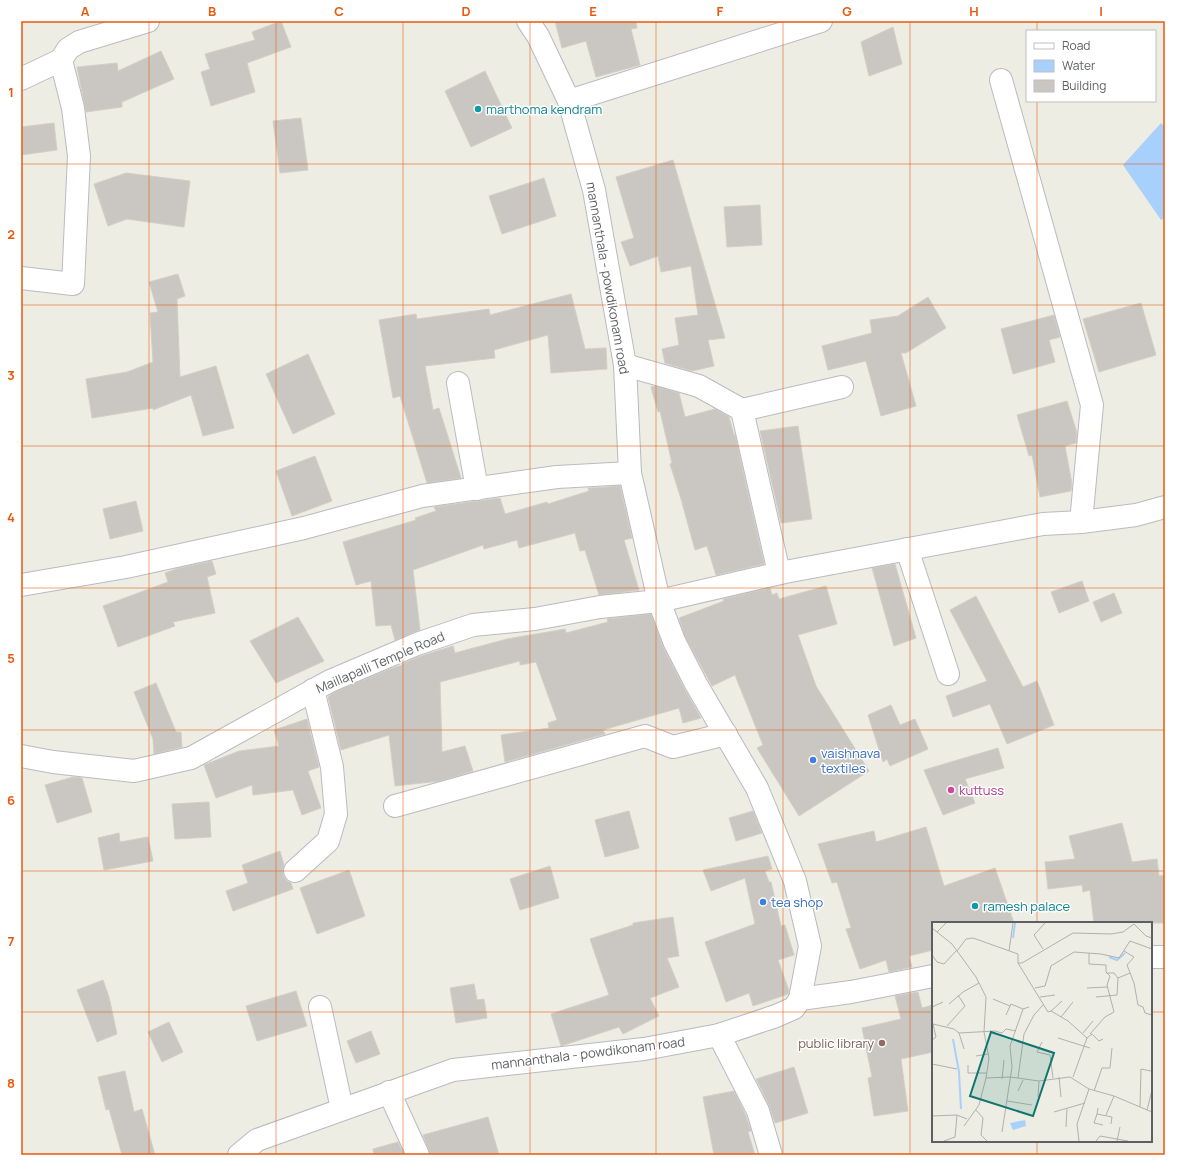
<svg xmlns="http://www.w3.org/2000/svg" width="1186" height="1176" viewBox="0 0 1186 1176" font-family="Manrope,sans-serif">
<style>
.water{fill:#a7d0fc}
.building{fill:#cac7c2;stroke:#d3cfc3}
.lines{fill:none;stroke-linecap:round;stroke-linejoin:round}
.street-casing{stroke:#b9bbc0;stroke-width:24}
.secondary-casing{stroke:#b8bac0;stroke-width:24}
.street{stroke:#fff;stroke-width:22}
.secondary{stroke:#fff;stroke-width:22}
.grid{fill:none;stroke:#e8590c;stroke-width:1;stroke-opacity:0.55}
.culture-dot{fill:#0f9aa8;stroke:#fff;stroke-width:1.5}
.shop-dot{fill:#3f7fe0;stroke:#fff;stroke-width:1.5}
.hotel-dot{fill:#d1479c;stroke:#fff;stroke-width:1.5}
.education-dot{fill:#8d6e63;stroke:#fff;stroke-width:1.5}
.labels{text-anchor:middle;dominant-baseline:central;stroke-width:3;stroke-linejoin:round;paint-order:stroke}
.culture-label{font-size:13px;fill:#0d838f;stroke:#fff;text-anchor:start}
.street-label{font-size:13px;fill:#5c5f64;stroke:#fff}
.shop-label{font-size:13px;fill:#366cbe;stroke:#fff;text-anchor:start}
.hotel-label{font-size:13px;fill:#b23c85;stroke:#fff;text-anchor:start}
.education-label{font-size:13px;fill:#785e54;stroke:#fff;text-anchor:end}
.inset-river{fill:none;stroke:#a7d0fc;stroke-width:2}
.inset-road{fill:none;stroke:#b0b0ad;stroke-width:1}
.view{fill:#0f766e;fill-opacity:0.15;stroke:#0f766e;stroke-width:2}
.inset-edge{fill:none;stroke:#5c5f64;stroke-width:2}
.neatline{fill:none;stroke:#e8590c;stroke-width:1.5}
.grid-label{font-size:13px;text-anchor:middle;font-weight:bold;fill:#e8590c}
</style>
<rect width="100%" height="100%" fill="#eeede4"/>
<path class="water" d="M1161,123L1165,127V218L1161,220L1123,165Z"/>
<g class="building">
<path d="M281,21L291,47L247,63L255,92L211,106L201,72L210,69L205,54L255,40L252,32Z"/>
<path d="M555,21H636L637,28L631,29L640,65L596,77L586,41L562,48Z"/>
<path d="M893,27L902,64L869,76L861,42Z"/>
<path d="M161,51L174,79L122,102V107L86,112L77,67L117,63L118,71Z"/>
<path d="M485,71L512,128L471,147L445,91Z"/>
<path d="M301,118L308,170L280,173L273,121Z"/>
<path d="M54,123L57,150L21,155V127Z"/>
<path d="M673,160L725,338L708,340L714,366L692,371L665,363L662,349L679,345L675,318L698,315L691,266L661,272L658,256L630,266L621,242L634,238L616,177Z"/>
<path d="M126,173L190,181L184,227L127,219L108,226L94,184Z"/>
<path d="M544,178L556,216L502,234L489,196Z"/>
<path d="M760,205L762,245L727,247L724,207Z"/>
<path d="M178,274L185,296L177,299L180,377L216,366L234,428L203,436L191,395L153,410V408L92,418L86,379L127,372L153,362L150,313L158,312L149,282Z"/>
<path d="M571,294L585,349L606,348L607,369L551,373L548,335L494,350L495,358L425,366L433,410L439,408L461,478L427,483L400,396L393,398L379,320L416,314L417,319L489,309L490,315Z"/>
<path d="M928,297L946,328L906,353H901L916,406L881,416L866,361L828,370L822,346L872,333L870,320L898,316Z"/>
<path d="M1141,303L1156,355L1099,372L1083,319Z"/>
<path d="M1054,315L1060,337L1049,340L1055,362L1013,374L1001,329Z"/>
<path d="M308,354L335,414L293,434L266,374Z"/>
<path d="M655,386L679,393L685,417L715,409L729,417L734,435H735L764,564L716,575L707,546L695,550L681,499L670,464L672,463L660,411L658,412L651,387Z"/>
<path d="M1067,401L1077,433L1076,443L1065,446L1072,484L1071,491L1040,497L1032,455L1029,456L1017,415Z"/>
<path d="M798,426L812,519L781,523L760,431Z"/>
<path d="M315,456L332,501L292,516L276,471Z"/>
<path d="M620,486L632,538L624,540L639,590L599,595L585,550L580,551L575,533L519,548L517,540L484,549L483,545L413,570L420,630L395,640L391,625L376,626L371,581L356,585L343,542L416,520L415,518L436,511L434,507L500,498L505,514L547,502L548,504L589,491L588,488H591Z"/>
<path d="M136,501L143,531L110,539L103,509Z"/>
<path d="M212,561L216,574L207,577L215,613L173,622L175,626L118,647L103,606L168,582L165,573L179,568Z"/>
<path d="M895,564L916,638L894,646L872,568Z"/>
<path d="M1082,581L1089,601L1059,613L1051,592Z"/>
<path d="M826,586L837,624L798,635L816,686L869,771L799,816L757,748L763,745L735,675L712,686L685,636L679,618L724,601L723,599L770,588L772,595L777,593L779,599Z"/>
<path d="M1114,593L1122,613L1101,622L1093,602Z"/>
<path d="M976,596L1023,687L1037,681L1054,725L1007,744L990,704L953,717L946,696L987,681L950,610Z"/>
<path d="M651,614L663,647L685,690L701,718L683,723L679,708L603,730L605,734L505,762L501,735L549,728L548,723L557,720L536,662L520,665V661L440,682L442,752L465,746L473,771L440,781L395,786L389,735L341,750L328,697L335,692L390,669L402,665V664L421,656L453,646L455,653L507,639L565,629L566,633L608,622L607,619Z"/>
<path d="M298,617L324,661L276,683L250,641Z"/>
<path d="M156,683L176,732H181L182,747L154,754L153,739L134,692Z"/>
<path d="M891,705L900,725L915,719L928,749L890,766L887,759L883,762L868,715Z"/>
<path d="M307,719L319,767L308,771L321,808L302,815L293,790L253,795L252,785L216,798L204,765L239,751L279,746L274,730Z"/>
<path d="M998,748L1004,768L965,779L975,803L943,815L924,770Z"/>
<path d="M73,777L82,778L92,812L57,823L45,785Z"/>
<path d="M209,802L211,837L175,839L172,804Z"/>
<path d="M629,811L639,848L605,857L595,820Z"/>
<path d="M753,811L762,833L736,841L729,818Z"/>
<path d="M1122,823L1132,862L1157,859L1159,876L1165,875V923H1094L1090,890L1083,892L1082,885L1048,889L1045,862L1075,859L1069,836Z"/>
<path d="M926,827L944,886L995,868L1014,923H933V950L909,956L912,967L889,972L886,960L860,969L846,929L851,928L837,882L832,883L818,844L874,831L876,842Z"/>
<path d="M119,833L120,842L148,837L153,861L104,870L98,838Z"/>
<path d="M280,851L284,865L283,868V874L286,880L291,883L293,889L233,911L226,891L248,883L242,865Z"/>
<path d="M768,856L772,869L765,871L769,882H771L781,926L785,925L794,955L778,960L789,991L788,994L753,1006L749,993L726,1002L705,942L755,924L745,878L711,891L703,870Z"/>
<path d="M550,866L559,898L520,910L510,879Z"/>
<path d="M349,870L365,916L317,934L300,888Z"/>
<path d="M673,917L679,956L667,958L679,987L650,998L659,1016L623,1034L619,1027L561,1046L551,1014L609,995L590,939L633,925V923Z"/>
<path d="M103,980L109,997L117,1034L97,1042L77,990Z"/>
<path d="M474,984L477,1000L484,999L487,1018L456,1023L450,988Z"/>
<path d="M296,991L307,1026L257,1041L246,1006Z"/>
<path d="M918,992L922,1008L933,1005V1052L901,1059L908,1111L874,1116L868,1078L872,1077L862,1028L901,1019L895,996Z"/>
<path d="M169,1022L183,1052L162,1062L148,1032Z"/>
<path d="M371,1031L380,1054L356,1063L347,1041Z"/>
<path d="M794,1067L808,1113L775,1123L769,1105L756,1079Z"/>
<path d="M125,1071L134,1112L142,1109L155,1155H122L109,1109L106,1110L98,1077Z"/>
<path d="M734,1091L746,1116L751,1131L748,1132L755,1155H714L703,1097Z"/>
<path d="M488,1117L499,1155H430L429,1150L423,1135Z"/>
<path d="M398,1142L404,1155H374L373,1149Z"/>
</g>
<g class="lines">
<g class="street-casing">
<g id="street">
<path d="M21,79L61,60"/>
<path d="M1001,80L1092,405L1081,522"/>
<path d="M569,101L821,21"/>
<path d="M21,278L73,284L79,156L73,108L61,60L68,49L79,42L148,21"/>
<path d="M625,365L699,386L742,410L842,387"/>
<path d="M458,383L477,489"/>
<path d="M742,410L779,573"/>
<path d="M907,549L948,674"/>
<path d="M21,585L126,567L304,528L422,496L557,477L630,473"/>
<path d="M21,756L53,762L134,771L191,758L330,681L417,644L473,625L535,619L600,607L659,601L785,572L1043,524L1081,522L1136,515L1165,507"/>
<path d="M395,806L645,736L673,747L726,734"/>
<path d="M295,871L328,841L336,814L332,767L313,690"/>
<path d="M320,1007L342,1109"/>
<path d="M719,1035L758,1111L771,1155"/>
<path d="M389,1092L418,1155"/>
</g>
</g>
<g class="secondary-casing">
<g id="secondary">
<path d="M1151,957H1165"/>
<path d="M800,999L851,992L933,976"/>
<path d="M239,1155L257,1140L453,1070L644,1049L719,1035L776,1016L794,1008L800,999L810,946L795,881L757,788L696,684L674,641L659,601L630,473L625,365L594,190L569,101L538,36L528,21"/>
</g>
</g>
<use href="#street" class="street"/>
<use href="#secondary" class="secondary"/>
</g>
<path class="grid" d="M149,21V1155M276,21V1155M403,21V1155M530,21V1155M656,21V1155M783,21V1155M910,21V1155M1037,21V31M1037,101V923M21,164H1165M21,305H1165M21,446H1165M21,588H1165M21,730H1165M21,871H1165M21,1012H933M1151,1012H1165M1037,1141V1155"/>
<g class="culture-dot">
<circle cx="478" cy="109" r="4"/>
<circle cx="975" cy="906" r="4"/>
</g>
<g class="shop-dot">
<circle cx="813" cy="760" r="4"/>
<circle cx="763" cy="902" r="4"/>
</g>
<circle class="hotel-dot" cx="951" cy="790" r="4"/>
<circle class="education-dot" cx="882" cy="1043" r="4"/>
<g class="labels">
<g class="culture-label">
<text x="486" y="109">marthoma kendram</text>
<text x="983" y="906">ramesh palace</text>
</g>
<g class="street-label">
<text transform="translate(608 278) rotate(80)">mannanthala - powdikonam road</text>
<text transform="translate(380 662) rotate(-23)">Maillapalli Temple Road</text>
<text transform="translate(588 1053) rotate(-7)">mannanthala - powdikonam road</text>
</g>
<g class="shop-label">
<text x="821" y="753">vaishnava<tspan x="821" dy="15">textiles</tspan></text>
<text x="771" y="902">tea shop</text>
</g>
<g class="hotel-label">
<text x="959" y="790">kuttuss</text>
</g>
<g class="education-label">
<text x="874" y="1043">public library</text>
</g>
</g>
<g transform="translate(932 922)">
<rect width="220" height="220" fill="#eeede4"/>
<path d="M93,198L94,204L81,208L78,201Z" fill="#a7d0fc"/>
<path class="inset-river" d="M81,16L83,1M177,35L185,38L193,31M21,117L27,150L29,187"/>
<path class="inset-road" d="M0,6L20,22L44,55L54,75L52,110L57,136L54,156L78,155L107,159L138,155L157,167L182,174L220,190M5,10L14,1M111,27L102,13L113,1M25,29L34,17L41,16L86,32V41H90L141,11L179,12L191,10L202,2L214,14L220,16M77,29L81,1M192,29L202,35L195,43L202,61L206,83L211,85L213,91L220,93M157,31V42L174,43V50L178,54L175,63L182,90L173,95L158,112M0,33L5,40L12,42L24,29M86,41L116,90L119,89L136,99L155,116L141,155M186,56L198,51M103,66L113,64L119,44L142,30L169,32L187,36L198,19L220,27M155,66L175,65M108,75L123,73M164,75L185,73L186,56L182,51H174M61,77L78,84M17,82L31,70L47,61M0,85L11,80M119,89L130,79M74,93L79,82L91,87M129,95L141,80M1,102L22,107L27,111L63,109L70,111L74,107L84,109M15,104L33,84L26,73M27,111L32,127M151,111L161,99M126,116L158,126M155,116L160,112L167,119L171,117M0,118L4,115L1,102M110,120L105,130L118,133L121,156M44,134L56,132M0,142L25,147M36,143V151H54M127,155L129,175M86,156L92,112L102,93L111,83M70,157L72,138M86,169L91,158M162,169L170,146H178L180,126M106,175L107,159M75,179L100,183M208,185L209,147L219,149M166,186L165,192L180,195L179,202M44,188L51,196L49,213L55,219M215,188L220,168M122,190L153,181M165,192L162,201L171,203M174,193L182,174M0,194L25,193L35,197M32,204L47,183L54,156M134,205L135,187M70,210L80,145L78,124L91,87L97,85M12,219L23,215L25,193M147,219L145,202L157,167M164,219L168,214L196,219M185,219L188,205"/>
<path class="view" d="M59,110L122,131L101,194L38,174Z"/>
<rect width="220" height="220" class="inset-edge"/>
</g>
<rect width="1186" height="1176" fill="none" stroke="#ffffff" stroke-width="44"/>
<rect x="1026" y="30" width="130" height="72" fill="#ffffff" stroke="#bebfc1"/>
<rect x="1034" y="43" width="20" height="6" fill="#ffffff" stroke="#bebfc1"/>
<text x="1062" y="50" font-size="12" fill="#5c5f64">Road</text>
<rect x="1034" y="60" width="20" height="12" fill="#a7d0fc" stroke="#bebfc1"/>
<text x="1062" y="70" font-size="12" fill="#5c5f64">Water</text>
<rect x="1034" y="80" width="20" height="12" fill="#cac7c2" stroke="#bebfc1"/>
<text x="1062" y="90" font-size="12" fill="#5c5f64">Building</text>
<rect x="22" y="22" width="1142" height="1132" class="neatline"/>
<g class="grid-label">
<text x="85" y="16">A</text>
<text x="212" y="16">B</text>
<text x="339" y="16">C</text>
<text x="466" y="16">D</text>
<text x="593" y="16">E</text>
<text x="720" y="16">F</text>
<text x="847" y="16">G</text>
<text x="974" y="16">H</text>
<text x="1101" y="16">I</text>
<text x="11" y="97">1</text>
<text x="11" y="239">2</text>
<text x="11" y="380">3</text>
<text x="11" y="522">4</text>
<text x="11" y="663">5</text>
<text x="11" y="805">6</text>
<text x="11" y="946">7</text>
<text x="11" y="1088">8</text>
</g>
</svg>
